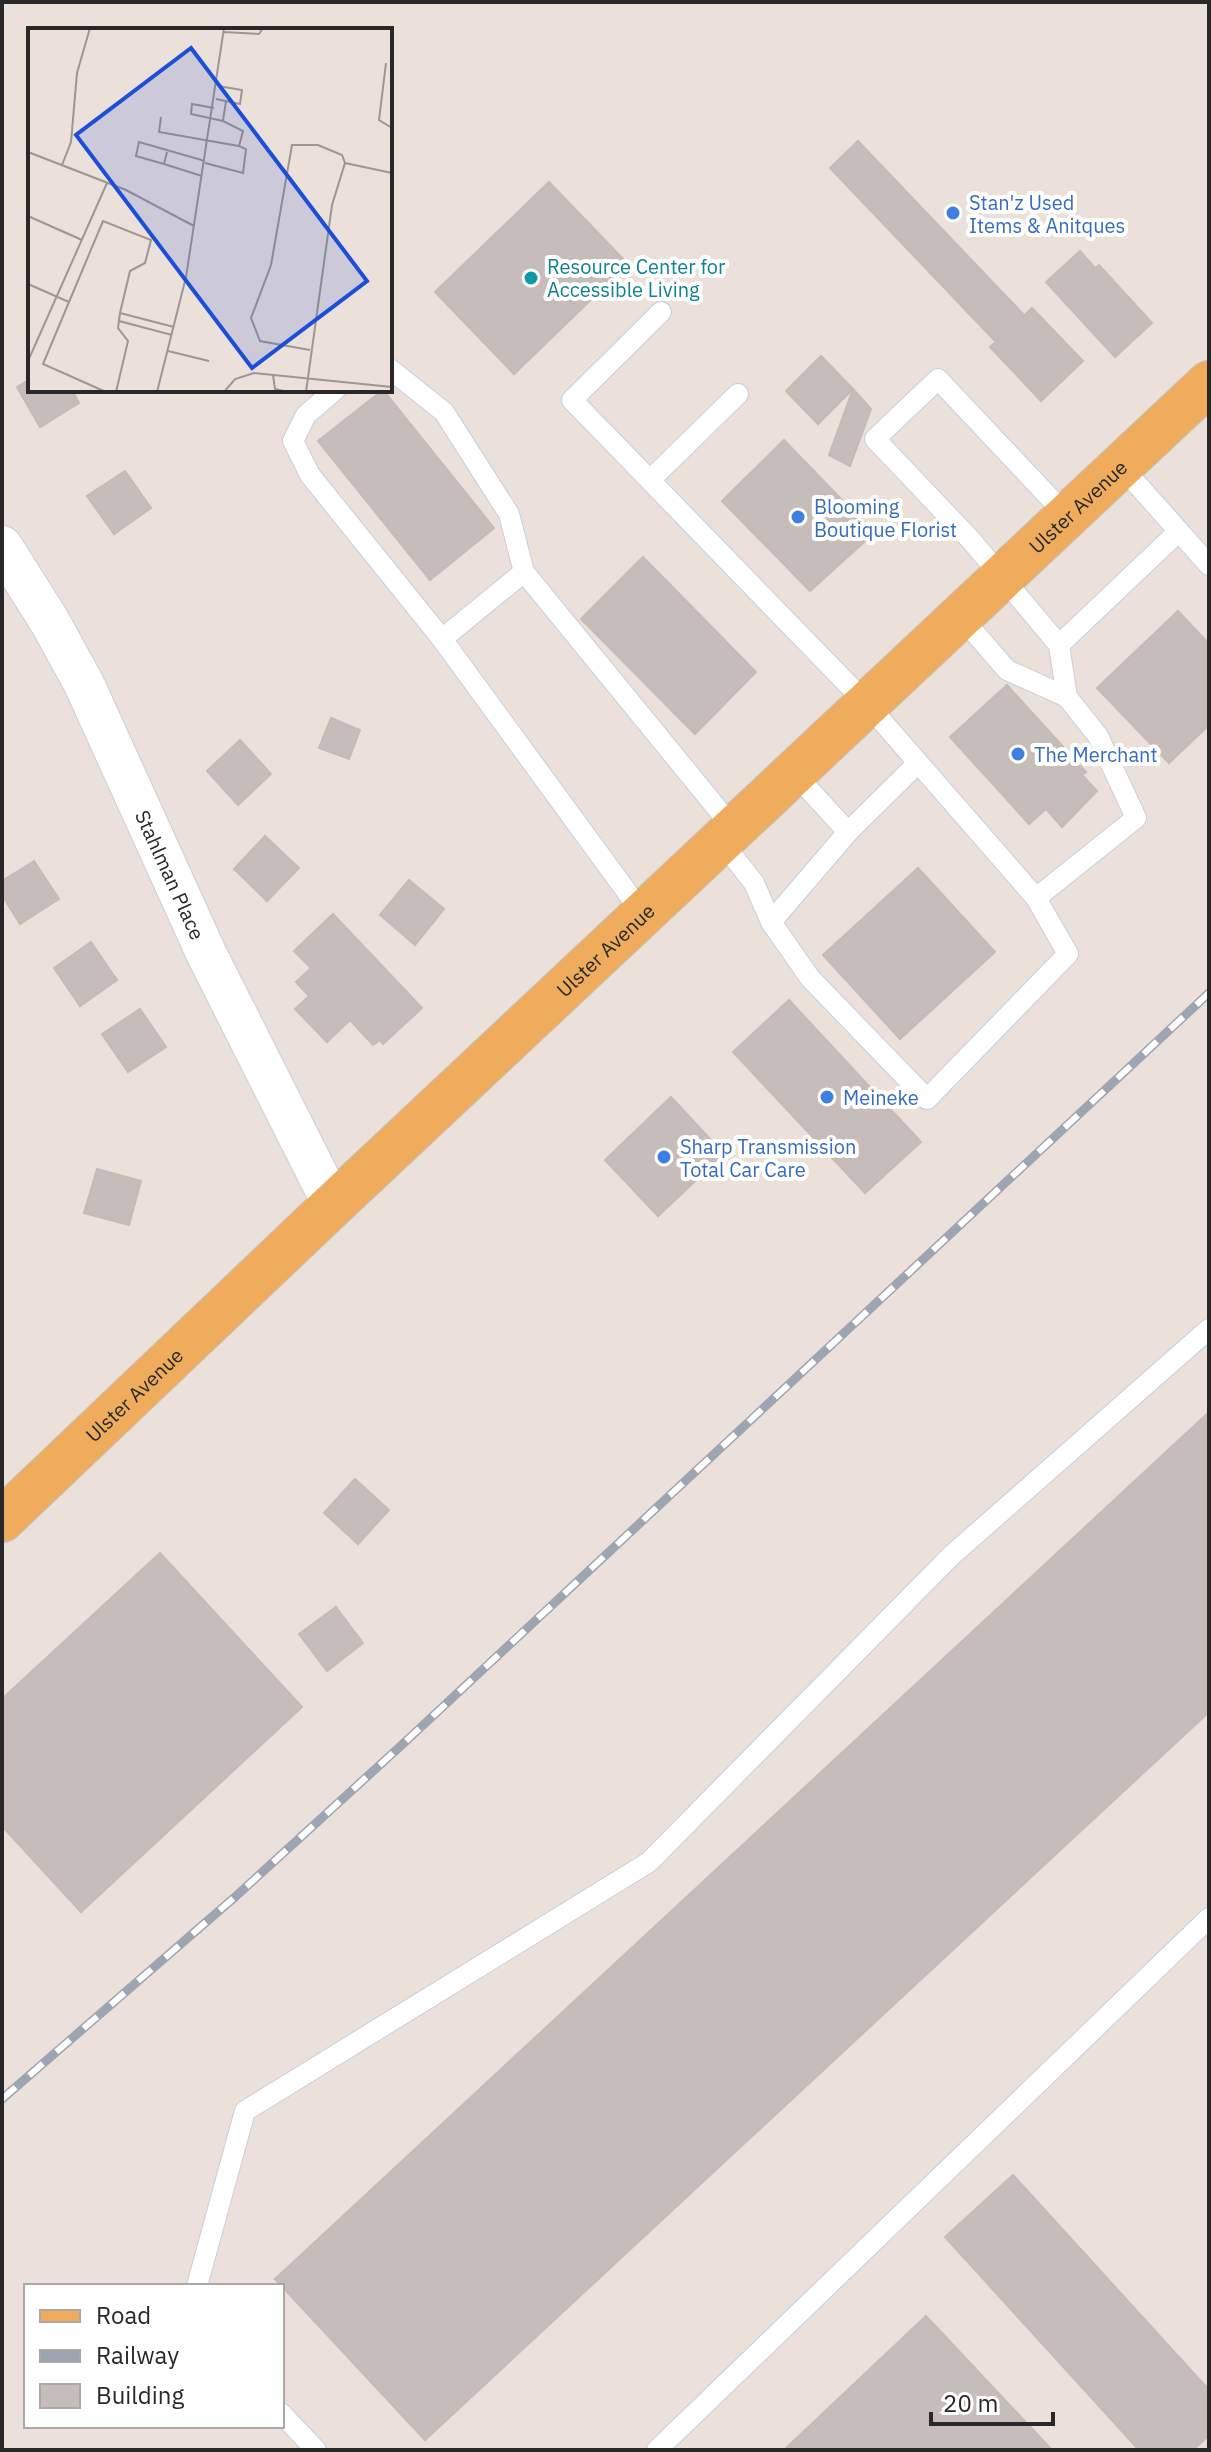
<svg xmlns="http://www.w3.org/2000/svg" width="1211" height="2452" viewBox="0 0 1211 2452" font-family="'IBM Plex Sans',sans-serif">
<style>
.building{fill:#c6bdba;stroke:#c6bbb4;stroke-width:2}
.lines{fill:none;stroke-linecap:round;stroke-linejoin:round}
.service-casing{stroke:#c8cfda;stroke-width:22}
.minor-casing{stroke:#c8cfda;stroke-width:42}
.primary-casing{stroke:#c3c3c3;stroke-width:46}
.service{stroke:#fff;stroke-width:20}
.minor{stroke:#fff;stroke-width:40}
.primary{stroke:#eeac5c;stroke-width:44}
.rail-casing{stroke:#9da5b2;stroke-width:9}
.rail{stroke:#fff;stroke-width:6;stroke-dasharray:18;stroke-linecap:butt}
.shop-dot{fill:#3f7fe0;stroke:#fff;stroke-width:3}
.culture-dot{fill:#0f9aa8;stroke:#fff;stroke-width:3}
.labels{text-anchor:middle;dominant-baseline:central;stroke-width:8;stroke-linejoin:round;paint-order:stroke}
.shop-label{font-size:20px;fill:#366cbe;stroke:#fff;text-anchor:start}
.culture-label{font-size:20px;fill:#0d838f;stroke:#fff;text-anchor:start}
.street-label{font-size:20px;fill:#282828;stroke:#fff}
.inset-road{fill:none;stroke:#9d9693;stroke-width:2}
.view{fill:#1d4ed8;fill-opacity:0.15;stroke:#1d4ed8;stroke-width:4}
.inset-edge{fill:none;stroke:#282828;stroke-width:4}
</style>
<rect width="100%" height="100%" fill="#ebe0da"/>
<g class="building">
<path d="M858,141L1024,315L996,342L830,168Z"/>
<path d="M549,182L628,264L514,374L435,292Z"/>
<path d="M1080,251L1095,268L1099,265L1152,323L1115,357L1046,282Z"/>
<path d="M1032,308L1083,361L1041,401L990,347Z"/>
<path d="M821,356L853,389L818,424L786,391Z"/>
<path d="M30,379V390H72L79,403L40,427L17,387Z"/>
<path d="M853,389L871,409L850,466L829,455Z"/>
<path d="M383,390L494,528L430,580L318,441Z"/>
<path d="M784,440L874,533L810,591L722,501Z"/>
<path d="M125,471L151,508L114,534L87,496Z"/>
<path d="M643,557L756,672L695,734L581,619Z"/>
<path d="M1178,611L1209,644V725L1169,763L1097,688Z"/>
<path d="M1007,685L1086,772L1082,775L1097,791L1062,827L1046,809L1029,824L950,737Z"/>
<path d="M331,718L360,730L349,759L319,748Z"/>
<path d="M240,740L271,774L238,805L207,771Z"/>
<path d="M265,836L299,868L267,901L234,869Z"/>
<path d="M34,861L59,899L20,924L2,895V881Z"/>
<path d="M918,868L995,952L900,1039L823,955Z"/>
<path d="M409,880L444,909L415,945L380,915Z"/>
<path d="M333,914L422,1008L383,1044L380,1040L373,1045L350,1020L327,1042L295,1009L309,996L296,982L311,968L294,951Z"/>
<path d="M91,942L117,980L80,1006L54,968Z"/>
<path d="M789,1000L921,1142L865,1193L733,1052Z"/>
<path d="M140,1009L166,1047L128,1072L102,1034Z"/>
<path d="M671,1097L724,1154L658,1216L605,1160Z"/>
<path d="M97,1169L141,1181L129,1225L84,1213Z"/>
<path d="M1209,1412V1712L425,2440L275,2279Z"/>
<path d="M355,1479L389,1510L358,1544L324,1513Z"/>
<path d="M160,1553L302,1707L81,1912L2,1826V1699Z"/>
<path d="M336,1607L363,1643L327,1671L299,1634Z"/>
<path d="M1013,2175L1209,2390V2435L1193,2450H1139L945,2237Z"/>
<path d="M926,2316L1052,2450H784Z"/>
</g>
<g class="lines">
<g class="service-casing">
<g id="service">
<path d="M661,312L572,400L867,704L1036,898L1136,818L1098,736L1067,697L1059,645"/>
<path d="M390,369L444,412L509,514L524,572L734,829"/>
<path d="M335,390L306,415L293,441L310,475L442,639"/>
<path d="M1120,465L1209,565"/>
<path d="M650,480L738,394"/>
<path d="M1066,515L938,379L875,439L970,539L1059,645L1179,531"/>
<path d="M524,572L442,639L643,914"/>
<path d="M961,617L1007,670L1067,697"/>
<path d="M848,832L918,763"/>
<path d="M721,841L754,883L771,922L810,978L927,1099L1068,954L1036,898"/>
<path d="M771,922L848,832L794,773"/>
<path d="M197,2286L245,2111L649,1862L952,1555L1209,1329"/>
<path d="M282,2414L316,2450"/>
<path d="M657,2450L1209,1918"/>
</g>
</g>
<g class="minor-casing">
<g id="minor">
<path id="s1" d="M2,546L50,622L84,684L207,955L333,1205"/>
</g>
</g>
<g class="primary-casing">
<g id="primary">
<path id="s2" d="M2,1520L333,1205L1209,383"/>
</g>
</g>
<use href="#service" class="service"/>
<use href="#minor" class="minor"/>
<use href="#primary" class="primary"/>
<g class="rail-casing">
<path id="rail" d="M2,2099L235,1897L405,1742L1209,993"/>
</g>
<use href="#rail" class="rail"/>
</g>
<g class="shop-dot">
<circle cx="953" cy="213" r="8"/>
<circle cx="798" cy="517" r="8"/>
<circle cx="1018" cy="754" r="8"/>
<circle cx="827" cy="1097" r="8"/>
<circle cx="664" cy="1157" r="8"/>
</g>
<circle class="culture-dot" cx="531" cy="278" r="8"/>
<g class="labels">
<g class="shop-label">
<text x="969" y="202">Stan'z Used<tspan x="969" dy="23">Items &amp; Anitques</tspan></text>
<text x="814" y="506">Blooming<tspan x="814" dy="23">Boutique Florist</tspan></text>
<text x="1034" y="754">The Merchant</text>
<text x="843" y="1097">Meineke</text>
<text x="680" y="1146">Sharp Transmission<tspan x="680" dy="23">Total Car Care</tspan></text>
</g>
<g class="culture-label">
<text x="547" y="266">Resource Center for<tspan x="547" dy="23">Accessible Living</tspan></text>
</g>
<g class="street-label">
<text stroke="none"><textPath href="#s2" startOffset="1478">Ulster Avenue</textPath></text>
<text stroke="none"><textPath href="#s1" startOffset="370">Stahlman Place</textPath></text>
<text stroke="none"><textPath href="#s2" startOffset="830">Ulster Avenue</textPath></text>
<text stroke="none"><textPath href="#s2" startOffset="182">Ulster Avenue</textPath></text>
</g>
</g>
<g transform="translate(28 28)">
<rect width="364" height="364" fill="#ebe0da"/>
<path class="inset-road" d="M196,4L231,6L235,0M358,35L351,92L364,100M188,71L212,76L214,62L190,58M186,80L164,76L163,86L195,93L198,73M133,89L131,104L211,118L215,103L195,93M0,124L98,162L166,198M139,124L136,136L174,148M177,135L215,145L218,121L211,118M317,135L364,145M136,136L108,128L111,114L177,133M34,137L43,114L49,45L62,0M0,188L54,212M0,256L41,274M92,285L146,299M91,293L144,307M140,323L181,333M0,333L79,155M245,347L247,361L260,364M78,364L15,336L75,193L123,212L117,235L102,243L92,285L90,300L100,313L88,364M129,364L158,249L196,0M196,364L207,351L226,345L364,359M278,364L304,177L317,135L314,127L290,117H264L243,237L223,290L232,313L282,322"/>
<path class="view" d="M163,20L339,253L224,340L48,107Z"/>
<rect width="364" height="364" class="inset-edge"/>
</g>
<rect width="1211" height="2452" fill="none" stroke="#282828" stroke-width="8"/>
<rect x="24" y="2284" width="260" height="144" fill="#ffffff" stroke="#a9a9a9" stroke-width="2"/>
<rect x="40" y="2310" width="40" height="12" fill="#eeac5c" stroke="#a9a9a9" stroke-width="2"/>
<text x="96" y="2324" font-size="24" fill="#282828">Road</text>
<rect x="40" y="2350" width="40" height="12" fill="#9da5b2" stroke="#a9a9a9" stroke-width="2"/>
<text x="96" y="2364" font-size="24" fill="#282828">Railway</text>
<rect x="40" y="2384" width="40" height="24" fill="#c6bdba" stroke="#a9a9a9" stroke-width="2"/>
<text x="96" y="2404" font-size="24" fill="#282828">Building</text>
<path d="M931 2412v12h122v-12" fill="none" stroke="#282828" stroke-width="4"/>
<text x="943" y="2412" font-size="24" fill="#282828" stroke="#ffffff" stroke-width="6" paint-order="stroke">20 m</text>
</svg>
